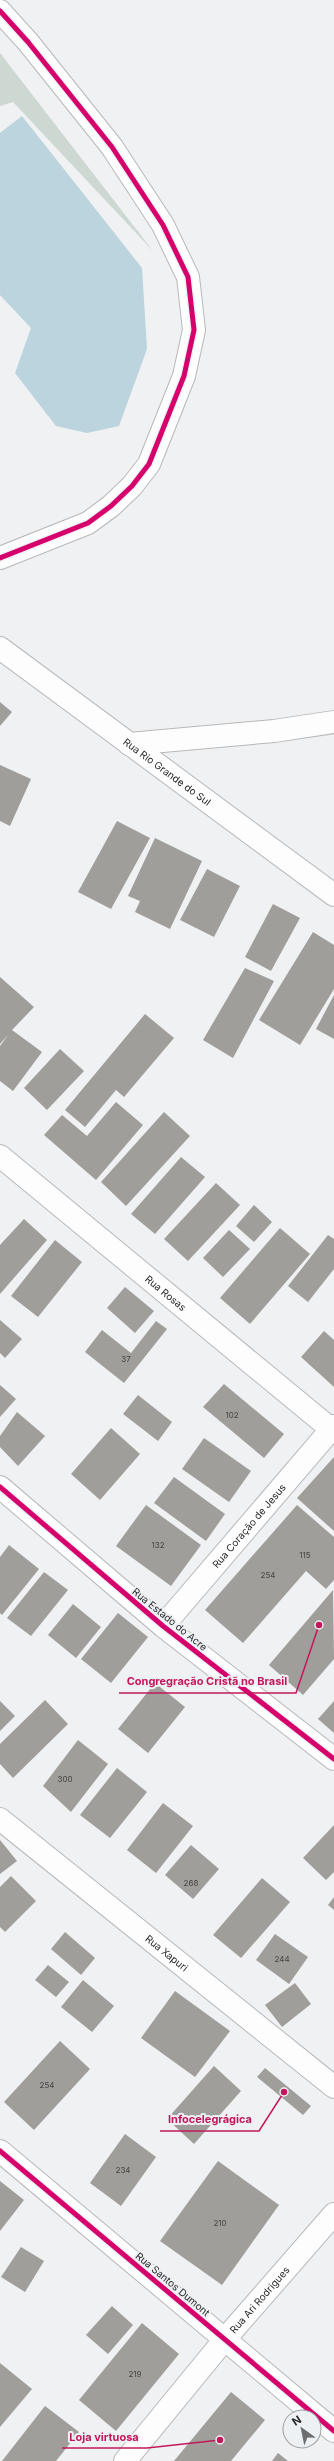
<svg xmlns="http://www.w3.org/2000/svg" width="334" height="2461" viewBox="0 0 334 2461" font-family="Inter,sans-serif">
<style>
.green{fill:#ced8d3}
.water{fill:#bbd4dd}
.building{fill:#a09e9a}
.lines{fill:none;stroke-linecap:round;stroke-linejoin:round}
.street-casing{stroke:#b7b8ba;stroke-width:24}
.street{stroke:#fdfdfd;stroke-width:22}
.cycleway-casing{stroke:#eef1f4;stroke-width:8}
.cycleway{stroke:#d6006c;stroke-width:5}
.labels{text-anchor:middle;dominant-baseline:central;stroke-width:4;stroke-linejoin:round;paint-order:stroke}
.number-label{font-size:8px;fill:#444544}
.street-label{font-size:10px;fill:#262728;stroke:#eef1f4}
.leader{fill:none;stroke:#c2185b;stroke-width:1.5}
.callout-dot{fill:#c2185b;stroke:#eef1f4;stroke-width:1.5}
.callout-label{font-size:11px;text-anchor:middle;font-weight:bold;fill:#c2185b;stroke:#eef1f4;stroke-width:4;stroke-linejoin:round;paint-order:stroke}
</style>
<rect width="100%" height="100%" fill="#eff1f3"/>
<path class="green" d="M0,53L153,251L13,102L0,106Z"/>
<path class="water" d="M22,116L142,268L147,349L119,426L87,433L56,426L15,373L31,328L0,295V133Z"/>
<g class="building">
<path d="M0,702L12,712L0,726Z"/>
<path d="M0,765L31,779L10,826L0,821Z"/>
<path d="M117,821L150,838L111,909L78,892Z"/>
<path d="M155,838L202,861L170,929L135,912L140,901L128,896Z"/>
<path d="M207,869L240,886L214,937L180,920Z"/>
<path d="M273,904L300,918L271,971L245,957Z"/>
<path d="M313,932L334,945V989L300,1045L259,1020Z"/>
<path d="M245,968L274,981L233,1058L203,1040Z"/>
<path d="M0,977L34,1007L12,1030L42,1052L13,1091L0,1081V1046L8,1035L0,1044Z"/>
<path d="M334,995V1039L316,1029Z"/>
<path d="M145,1014L174,1038L124,1097L116,1090L85,1127L65,1110Z"/>
<path d="M60,1049L84,1071L47,1110L24,1088Z"/>
<path d="M116,1102L143,1125L96,1180L44,1135L62,1115L87,1136Z"/>
<path d="M164,1112L190,1136L126,1206L101,1182Z"/>
<path d="M181,1157L205,1177L155,1234L131,1214Z"/>
<path d="M216,1183L240,1205L188,1261L164,1239Z"/>
<path d="M254,1205L272,1222L254,1242L236,1226Z"/>
<path d="M24,1219L47,1240L0,1294V1245Z"/>
<path d="M280,1228L310,1254L250,1324L220,1298Z"/>
<path d="M229,1230L250,1249L223,1277L203,1258Z"/>
<path d="M328,1235L334,1239V1269L308,1302L288,1286Z"/>
<path d="M55,1240L82,1262L38,1317L11,1296Z"/>
<path d="M125,1287L154,1311L135,1333L107,1308Z"/>
<path d="M0,1320L22,1339L5,1358L0,1353Z"/>
<path d="M156,1321L167,1329L124,1383L85,1352L102,1330L131,1353Z"/>
<path d="M324,1331L334,1340V1387L301,1357Z"/>
<path d="M224,1384L284,1434L264,1458L203,1407Z"/>
<path d="M0,1385L16,1399L0,1417Z"/>
<path d="M138,1395L172,1422L158,1441L123,1414Z"/>
<path d="M17,1412L45,1436L18,1466L0,1447V1436Z"/>
<path d="M111,1428L140,1454L100,1500L71,1474Z"/>
<path d="M204,1438L251,1471L229,1502L182,1469Z"/>
<path d="M334,1457V1531L297,1498Z"/>
<path d="M174,1477L225,1514L206,1541L154,1503Z"/>
<path d="M146,1505L201,1545L171,1586L116,1546Z"/>
<path d="M297,1505L334,1537V1580L326,1589L306,1571L243,1643L205,1610Z"/>
<path d="M9,1545L39,1569L2,1615L0,1613V1557Z"/>
<path d="M44,1572L68,1590L31,1636L7,1618Z"/>
<path d="M333,1590L334,1659L303,1695L269,1665Z"/>
<path d="M73,1604L101,1627L76,1658L48,1635Z"/>
<path d="M118,1613L148,1637L111,1683L81,1659Z"/>
<path d="M155,1683L185,1707L148,1753L118,1729Z"/>
<path d="M45,1700L68,1724L13,1778L0,1764V1744Z"/>
<path d="M0,1701L15,1716L0,1731Z"/>
<path d="M334,1701V1733L318,1719Z"/>
<path d="M78,1740L108,1764L71,1812L43,1786Z"/>
<path d="M117,1768L147,1792L110,1838L80,1815Z"/>
<path d="M163,1803L193,1826L156,1873L127,1850Z"/>
<path d="M334,1825V1872L326,1880L303,1858Z"/>
<path d="M0,1840L17,1861L0,1874Z"/>
<path d="M191,1845L219,1869L193,1899L165,1875Z"/>
<path d="M11,1876L36,1901L5,1932L0,1927V1887Z"/>
<path d="M262,1878L290,1902L241,1958L213,1935Z"/>
<path d="M334,1897V1910L328,1905Z"/>
<path d="M65,1932L95,1958L81,1975L51,1949Z"/>
<path d="M275,1934L308,1957L289,1984L256,1960Z"/>
<path d="M48,1965L69,1982L56,1997L35,1980Z"/>
<path d="M83,1980L114,2006L92,2032L61,2007Z"/>
<path d="M295,1983L311,2004L282,2027L265,2005Z"/>
<path d="M175,1991L230,2031L195,2077L141,2038Z"/>
<path d="M60,2041L90,2069L34,2130L4,2102Z"/>
<path d="M214,2066L241,2091L194,2144L167,2119Z"/>
<path d="M265,2068L311,2106L303,2115L257,2077Z"/>
<path d="M125,2134L156,2157L121,2206L90,2183Z"/>
<path d="M218,2161L279,2205L222,2285L160,2241Z"/>
<path d="M0,2181L24,2200L0,2231Z"/>
<path d="M21,2247L44,2261L25,2292L1,2277Z"/>
<path d="M112,2306L133,2325L108,2354L86,2335Z"/>
<path d="M142,2323L179,2354L116,2431L79,2400Z"/>
<path d="M0,2363L32,2389L0,2427Z"/>
<path d="M231,2392L265,2420L231,2461H174Z"/>
<path d="M45,2406L79,2432L56,2461H2Z"/>
<path d="M278,2453L288,2461H272Z"/>
</g>
<g class="lines">
<g class="street-casing">
<g id="street">
<path d="M0,11L28,42L112,147L163,225L188,277L194,330L184,376L149,464L132,486L111,506L88,523L0,558"/>
<path id="s1" d="M0,648L334,895"/>
<path d="M129,744L274,731L334,722"/>
<path id="s2" d="M0,1156L331,1429"/>
<path d="M0,1487L163,1626L334,1759"/>
<path id="s3" d="M163,1626L334,1426"/>
<path id="s4" d="M0,1819L334,2087"/>
<path d="M0,2151L334,2431"/>
<path id="s5" d="M125,2461L225,2339L334,2214"/>
</g>
</g>
<use href="#street" class="street"/>
<g class="cycleway-casing">
<g id="cycleway">
<path d="M0,11L28,42L112,147L163,225L188,277L194,330L184,376L149,464L132,486L111,506L88,523L0,558"/>
<path d="M0,1487L163,1626L334,1759"/>
<path d="M0,2151L334,2431"/>
</g>
</g>
<use href="#cycleway" class="cycleway"/>
</g>
<g class="labels">
<g class="number-label">
<text x="126" y="1359">37</text>
<text x="232" y="1415">102</text>
<text x="158" y="1545">132</text>
<text x="305" y="1555">115</text>
<text x="268" y="1575">254</text>
<text x="65" y="1779">300</text>
<text x="191" y="1883">268</text>
<text x="282" y="1959">244</text>
<text x="47" y="2085">254</text>
<text x="123" y="2170">234</text>
<text x="220" y="2223">210</text>
<text x="135" y="2374">219</text>
</g>
<g class="street-label">
<text stroke="none"><textPath href="#s1" startOffset="208">Rua Rio Grande do Sul</textPath></text>
<text stroke="none"><textPath href="#s2" startOffset="215">Rua Rosas</textPath></text>
<text stroke="none"><textPath href="#s3" startOffset="132">Rua Coração de Jesus</textPath></text>
<text transform="translate(170 1619) rotate(39)">Rua Estado do Acre</text>
<text stroke="none"><textPath href="#s4" startOffset="214">Rua Xapuri</textPath></text>
<text transform="translate(173 2284) rotate(40)">Rua Santos Dumont</text>
<text stroke="none"><textPath href="#s5" startOffset="210">Rua Ari Rodrigues</textPath></text>
</g>
</g>
<path class="leader" d="M319 1625L296 1693H119M284 2092L259 2131H160M220 2440L147 2448H62"/>
<g class="callout-dot">
<circle cx="319" cy="1625" r="4"/>
<circle cx="284" cy="2092" r="4"/>
<circle cx="220" cy="2440" r="4"/>
</g>
<g class="callout-label">
<text x="207" y="1685">Congregração Cristã no Brasil</text>
<text x="210" y="2123">Infocelegrágica</text>
<text x="104" y="2441">Loja virtuosa</text>
</g>
<g transform="translate(302 2429) rotate(327)"><circle r="19" fill="#eef1f4" stroke="#9ea0a2"/>
<path d="M0-3L7 15L0 10L-7 15Z" fill="#6c6e6f"/>
<text y="-6" font-size="11" font-weight="bold" text-anchor="middle" fill="#262728">N</text>
</g>
</svg>
